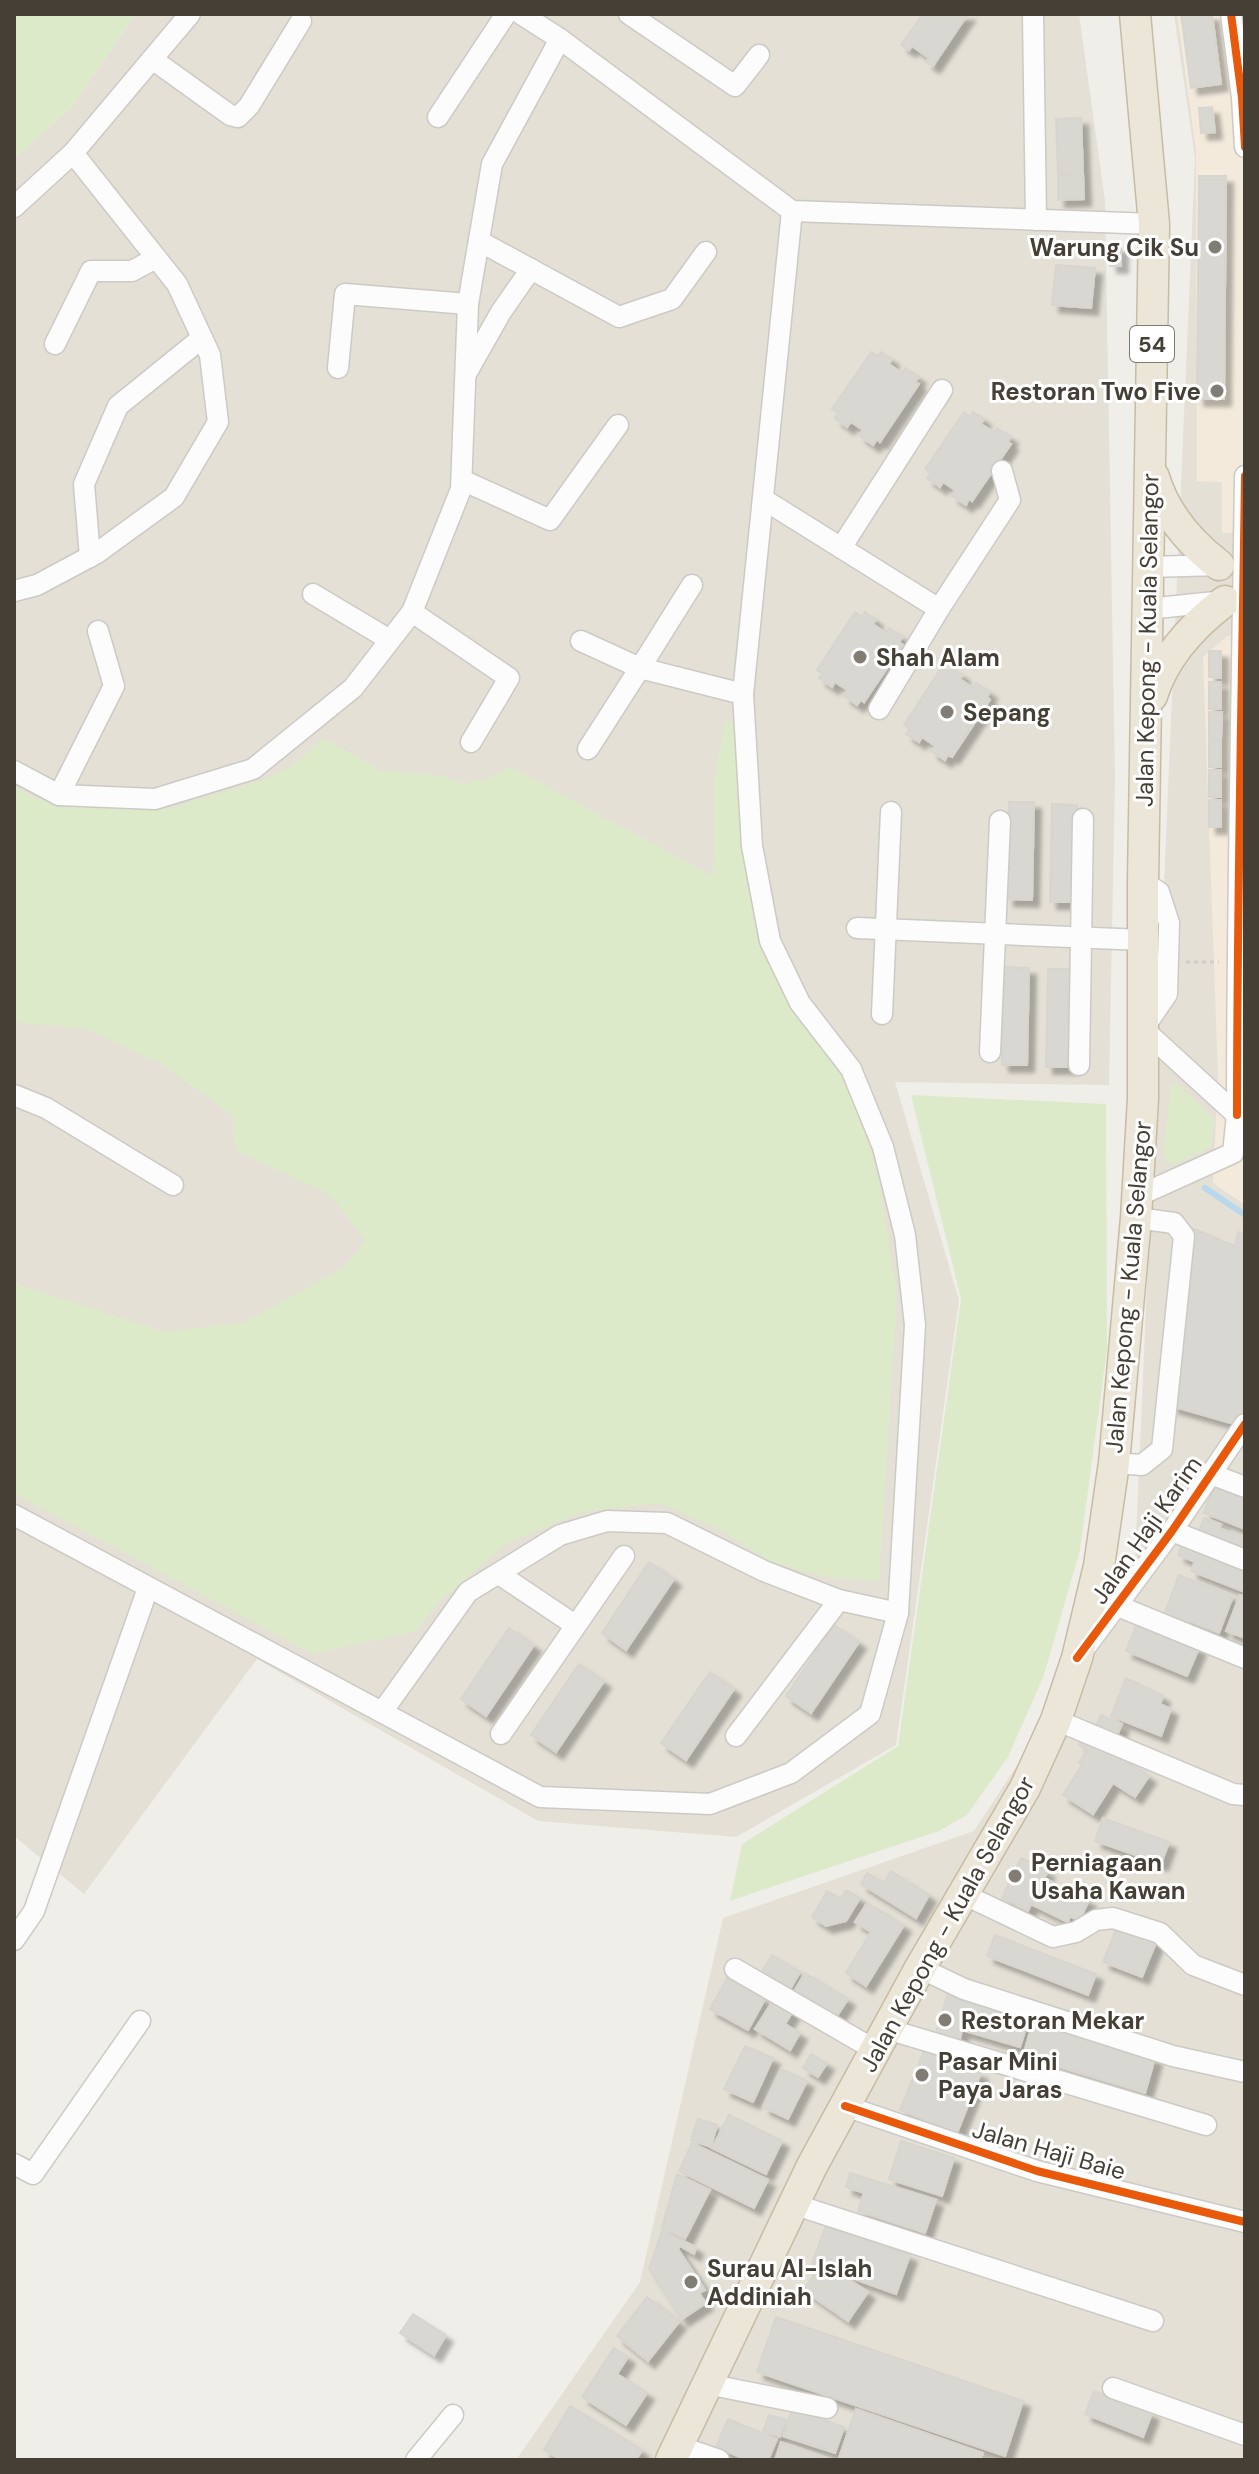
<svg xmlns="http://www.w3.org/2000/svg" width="1259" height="2474" viewBox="0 0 1259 2474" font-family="'DM Sans',sans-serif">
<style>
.residential{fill:#e4e0d6}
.commercial{fill:#f3eadc}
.green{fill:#dceac9}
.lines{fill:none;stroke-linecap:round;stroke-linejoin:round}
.stream{stroke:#b9d8ee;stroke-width:6}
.building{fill:#d9d7d1;stroke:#d8d5cf;stroke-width:2;filter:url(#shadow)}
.minor-casing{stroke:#cccac5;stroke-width:23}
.highway-casing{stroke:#c7bba4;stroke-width:33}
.path{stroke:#d1ceca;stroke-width:3;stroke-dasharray:4 4;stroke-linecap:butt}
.minor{stroke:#fdfcfc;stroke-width:20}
.highway{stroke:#ece6d8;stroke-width:30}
.cycleway-casing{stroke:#fff;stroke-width:13}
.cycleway{stroke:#e8590c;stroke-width:8}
.poi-dot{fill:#817c74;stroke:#fff;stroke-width:3}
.labels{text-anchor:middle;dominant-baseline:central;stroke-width:6;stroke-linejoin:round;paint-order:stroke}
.shield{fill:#fff;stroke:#7d7972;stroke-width:2}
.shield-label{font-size:22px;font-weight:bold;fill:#453f35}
.poi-label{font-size:24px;font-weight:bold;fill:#453f35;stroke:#fff;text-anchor:start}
.street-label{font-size:24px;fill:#453f35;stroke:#fff}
</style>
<defs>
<filter id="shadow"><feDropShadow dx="7" dy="7" stdDeviation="2" flood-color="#0004"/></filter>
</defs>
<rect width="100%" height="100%" fill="#f0eee9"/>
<g class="residential">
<path d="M136,14H1079L1105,201L1115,779L1109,1085L895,1082L959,1300L896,1745L736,1837L538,1821L257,1659L84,1894L14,1836V158L71,108Z"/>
<path d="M1174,14H1245V2460H516L640,2282L723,1918L974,1831L1191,1501L1135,1564L1195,158Z"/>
</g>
<g class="commercial">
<path d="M1177,14H1245V532L1222,533V482L1197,481L1196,150Z"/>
<path d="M1245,635V1205L1213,1183L1218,1077L1203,657L1227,636Z"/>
</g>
<g class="green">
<path d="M14,14H136L71,108L14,158Z"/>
<path d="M725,720L740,725L744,837L807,1028L852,1088L879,1181L897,1293L879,1581L827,1577L774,1563L717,1528L659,1503L582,1512L506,1544L441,1600L416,1631L313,1654L14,1493V1283L165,1332L246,1322L345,1267L365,1240L330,1195L238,1151L233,1138V1116L162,1064L87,1029L14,1022V785L36,799L133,809L171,808L263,780L293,765L324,738L380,770L443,776L463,784L487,779L511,767L713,876L714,782Z"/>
<path d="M1179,1084L1214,1120L1211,1147L1174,1165L1163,1158L1171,1087Z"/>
<path d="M911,1095L1106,1104L1107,1349L1080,1550L1044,1675L1008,1757L967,1815L939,1831L730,1901L742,1844L898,1746L961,1299Z"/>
</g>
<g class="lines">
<path class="stream" d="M1205,1188L1245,1215"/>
</g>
<g class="building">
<path d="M923,14H968L933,66L926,62L929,58L912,46L909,50L901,45Z"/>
<path d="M1181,14H1212L1221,84L1191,88Z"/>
<path d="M1212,107L1215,132L1201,133L1199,108Z"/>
<path d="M1081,118L1083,174L1058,175L1056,119Z"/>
<path d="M1083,174L1084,199L1058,200V175Z"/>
<path d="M1199,176H1226L1224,399H1197Z"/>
<path d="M1109,246H1121V266H1110Z"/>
<path d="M1056,265L1095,268L1091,308L1052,305Z"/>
<path d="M871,352L878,356L881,352L892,359L889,364L902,373L905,368L919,377L915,382L919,384L880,442L877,439L873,445L859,435L863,430L851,422L847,427L835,418L838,413L832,409Z"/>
<path d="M964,412L970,417L973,412L984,419L981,424L994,432L997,428L1011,437L1008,442L1011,444L972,501L969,499L966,505L952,496L955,490L943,482L940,487L927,478L931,473L925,469Z"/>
<path d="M855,612L862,617L865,612L876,620L873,624L886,633L889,628L903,637L899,642L903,645L864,702L861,700L857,705L844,696L847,690L835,682L832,687L819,678L823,674L817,670Z"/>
<path d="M1209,651H1221V678L1209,677Z"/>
<path d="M942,667L949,672L952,668L963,675L960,679L973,688L976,683L990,692L987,697L990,700L952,757L948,755L945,760L931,751L935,746L922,737L919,742L906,734L910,729L904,725Z"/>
<rect x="1209" y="682" width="12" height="27"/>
<path d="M1209,712H1222L1221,738L1209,739Z"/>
<rect x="1209" y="740" width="12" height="27"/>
<rect x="1209" y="770" width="12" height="27"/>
<rect x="1209" y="800" width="12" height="27"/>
<path d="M1009,802H1034L1032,900L1007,899Z"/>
<path d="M1052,804L1077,805L1075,902H1050Z"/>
<path d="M1004,967L1029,968L1027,1065H1002Z"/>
<path d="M1048,969H1073L1071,1067H1046Z"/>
<path d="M1194,1229L1235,1246L1238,1232L1245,1236V1414L1238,1425L1171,1406Z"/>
<path d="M1215,1483L1245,1494V1529L1204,1513Z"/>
<path d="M1204,1518L1221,1524L1219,1528L1245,1538V1553L1196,1539Z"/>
<path d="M1183,1541L1245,1564V1592L1191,1571L1195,1562L1178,1555Z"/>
<path d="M649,1562L674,1579L626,1650L602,1633Z"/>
<path d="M1179,1575L1233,1596L1219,1633L1189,1621L1188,1625L1164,1615Z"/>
<path d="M1240,1595L1245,1597V1638L1226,1631Z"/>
<path d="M1137,1623L1199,1648L1187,1676L1126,1651Z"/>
<path d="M834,1625L859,1642L811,1713L786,1696Z"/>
<path d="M509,1628L534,1645L486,1716L461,1699Z"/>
<path d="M579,1664L604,1681L556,1752L531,1735Z"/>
<path d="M710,1672L734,1689L686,1760L661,1743Z"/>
<path d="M1126,1678L1163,1696L1160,1704L1171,1709L1161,1736L1111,1716Z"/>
<path d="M1101,1715L1122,1724L1115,1740L1094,1731Z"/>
<path d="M1085,1734L1149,1776L1135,1797L1113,1783L1093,1814L1063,1795L1082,1765L1079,1763L1087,1750L1079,1745Z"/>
<path d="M1103,1818L1169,1842L1161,1864L1095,1841Z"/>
<path d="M1021,1858L1048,1871L1044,1878L1089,1900L1079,1921L1070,1916L1068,1922L1031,1904L1028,1911L1002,1898Z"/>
<path d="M891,1871L929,1895L916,1918L861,1884L867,1873L884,1883Z"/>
<path d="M846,1890L860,1898L846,1921L826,1926L812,1917L827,1891L841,1899Z"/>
<path d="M867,1903L904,1925L866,1986L846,1973L871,1932L855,1922Z"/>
<path d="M1118,1924L1157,1940L1142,1977L1103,1962Z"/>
<path d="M995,1935L1096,1974L1088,1995L987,1956Z"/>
<path d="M772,1955L800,1972L787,1995L758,1978Z"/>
<path d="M805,1973L848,1999L835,2019L793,1993Z"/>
<path d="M727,1978L765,1999L748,2030L710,2009Z"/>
<path d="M948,1993L1029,2018L1020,2047L962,2030L959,2043L935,2036Z"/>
<path d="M774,1999L793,2011L785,2024L800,2033L790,2050L755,2029Z"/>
<path d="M1033,2022L1155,2058L1145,2093L1023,2056Z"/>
<path d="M745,2046L773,2058L753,2102L724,2089Z"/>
<path d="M924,2051L981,2073L957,2133L900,2110Z"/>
<path d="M811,2054L827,2063L818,2077L803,2068Z"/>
<path d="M781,2069L807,2081L788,2119L763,2107Z"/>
<path d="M729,2115L782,2141L766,2174L712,2148Z"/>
<path d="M698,2119L717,2125L711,2147L691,2140Z"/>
<path d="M901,2141L954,2158L942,2196L889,2179Z"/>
<path d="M692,2143L768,2180L754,2208L679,2171Z"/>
<path d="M850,2173L936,2200L925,2233L858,2211L864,2193L846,2187Z"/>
<path d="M677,2174L710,2190L685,2239L662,2228Z"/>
<path d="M826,2225L910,2255L896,2294L812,2264Z"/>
<path d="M662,2231L696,2247L694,2254L680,2246L678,2249L705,2290L699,2293L706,2303L682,2319L649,2269Z"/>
<path d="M829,2270L845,2281L847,2278L868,2292L848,2321L803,2290L815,2273L823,2279Z"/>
<path d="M647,2297L679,2322L648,2361L617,2336Z"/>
<path d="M413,2314L446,2335L434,2355L400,2333Z"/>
<path d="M776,2317L1023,2401L1005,2456L757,2372Z"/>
<path d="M614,2348L628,2357L617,2374L647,2393L626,2425L582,2397Z"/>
<path d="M1094,2391L1152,2413L1143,2437L1085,2414Z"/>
<path d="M570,2406L642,2450L636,2460H561L544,2450Z"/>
<path d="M792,2409L844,2427L835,2453L783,2436Z"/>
<path d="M856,2409L983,2453L980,2460H846L839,2458Z"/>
<path d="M769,2415L786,2420L780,2437L763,2431Z"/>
<path d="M728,2419L777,2439L768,2460H747L716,2447Z"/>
<path d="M781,2442L832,2460H775Z"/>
</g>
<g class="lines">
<g class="minor-casing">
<g id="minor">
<path d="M521,14L560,39L792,211L1154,224"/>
<path d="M629,14L735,86L759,55"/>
<path d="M1033,14L1036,220"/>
<path d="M1231,14L1242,98L1245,147"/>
<path d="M152,59L230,115L238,117L249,106L301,21"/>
<path d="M438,117L506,14"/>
<path d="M14,207L73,153L190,14"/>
<path d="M479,241L619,317L672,299L706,252"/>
<path d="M55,344L91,271H132L156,258"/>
<path d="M338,368L345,294L468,304"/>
<path d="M467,372L501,312L531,269"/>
<path d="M1245,476C1242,689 1237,902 1237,1115H1245"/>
<path d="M462,480L550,520L618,425"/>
<path d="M763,499L939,609"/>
<path d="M841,548L942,390"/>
<path d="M90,557L84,484L118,406L202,338"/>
<path d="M1147,567L1223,565"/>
<path d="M14,591L37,585L97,553L174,497L218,422L210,355L177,284L73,153"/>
<path d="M313,594L390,640"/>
<path d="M1147,609L1225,601"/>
<path d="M412,612L509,678L471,742"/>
<path d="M581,641L640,668L692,585"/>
<path d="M879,709L939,609L1010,500L1002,471"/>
<path d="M588,749L640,668L743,694"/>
<path d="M14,771L59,795L155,799L253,769L353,688L412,612L461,489L468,304L492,164L560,39"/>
<path d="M59,795L114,686L98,631"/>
<path d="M857,928L1143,940"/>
<path d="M882,1014L891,812"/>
<path d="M990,1052L1000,821"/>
<path d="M1079,1065L1083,819"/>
<path d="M14,1095L46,1108L173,1185"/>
<path d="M1138,1196L1233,1153L1237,1115L1143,1029L1167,994L1169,923L1159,892L1143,882"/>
<path d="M1114,1463L1142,1465L1162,1449L1184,1236L1174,1223L1136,1218"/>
<path d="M1211,1474L1245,1487"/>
<path d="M14,1515L540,1797L710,1804L791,1773L870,1714L898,1613L915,1325L905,1235L883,1147L851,1069L800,1003L770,941L752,846L743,694L792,211"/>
<path d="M1172,1531L1245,1560"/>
<path d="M499,1574L575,1625"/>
<path d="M1118,1606L1245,1658"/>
<path d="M1082,1652L1172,1531L1245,1424"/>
<path d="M382,1712L468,1592L560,1535L607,1521L667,1523L764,1571L839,1600L898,1613"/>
<path d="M1056,1720L1233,1794L1245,1795"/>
<path d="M501,1734L624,1556"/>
<path d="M736,1736L839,1600"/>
<path d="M963,1894L1053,1937L1076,1932L1096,1920L1113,1918L1160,1933L1193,1965L1245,1985"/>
<path d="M14,1940L34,1911L148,1588"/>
<path d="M920,1968L964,1989L1173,2056L1245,2072"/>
<path d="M735,1969L875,2050"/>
<path d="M887,2029L1206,2125"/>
<path d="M845,2106L1037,2171L1245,2222"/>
<path d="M14,2164L33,2174L140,2021"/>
<path d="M793,2204L1153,2321"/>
<path d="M707,2384L827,2408"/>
<path d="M1113,2388L1245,2435"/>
<path d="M678,2446L719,2460"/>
<path d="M416,2460L453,2415"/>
</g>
</g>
<g class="highway-casing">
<g id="highway">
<path d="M1154,477C1165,514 1189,542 1219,565"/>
<path d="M1152,696C1164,656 1192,626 1225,601"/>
<path d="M671,2460L812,2166L920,1968L1025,1788L1056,1720L1077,1658L1099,1566L1114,1463L1136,1218L1143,1098V882L1154,224L1135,14"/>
</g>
</g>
<path class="path" d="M1186,962H1219"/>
<use href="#minor" class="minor"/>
<use href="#highway" class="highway"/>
<g class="cycleway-casing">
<g id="cycleway">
<path d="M1231,14L1242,98L1245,147"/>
<path d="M1237,1115C1237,902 1242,689 1245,476"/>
<path d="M1077,1658L1172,1531L1245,1424"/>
<path d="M845,2106L1037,2171L1245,2222"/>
</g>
</g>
<use href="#cycleway" class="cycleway"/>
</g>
<g class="poi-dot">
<circle cx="1215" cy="247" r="8"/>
<circle cx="1217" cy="391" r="8"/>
<circle cx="860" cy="657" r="8"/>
<circle cx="947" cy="712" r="8"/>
<circle cx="1015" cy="1876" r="8"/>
<circle cx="945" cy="2020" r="8"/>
<circle cx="922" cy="2075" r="8"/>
<circle cx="691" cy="2282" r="8"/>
</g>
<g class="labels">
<rect class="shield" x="1130" y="326" width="44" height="36" rx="6"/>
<g class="shield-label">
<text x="1152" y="344">54</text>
</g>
<g class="poi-label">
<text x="1199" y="247" text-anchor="end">Warung Cik Su</text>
<text x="1201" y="391" text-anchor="end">Restoran Two Five</text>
<text x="876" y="657">Shah Alam</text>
<text x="963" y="712">Sepang</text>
<text x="1031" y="1862">Perniagaan<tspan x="1031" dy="28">Usaha Kawan</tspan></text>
<text x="961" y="2020">Restoran Mekar</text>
<text x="938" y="2061">Pasar Mini<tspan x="938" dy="28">Paya Jaras</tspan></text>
<text x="707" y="2268">Surau Al-Islah<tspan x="707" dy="28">Addiniah</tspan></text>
</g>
<g class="street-label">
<text transform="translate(1147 640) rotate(-89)">Jalan Kepong - Kuala Selangor</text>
<text transform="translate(1128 1287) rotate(-85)">Jalan Kepong - Kuala Selangor</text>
<text transform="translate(1146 1530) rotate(-55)">Jalan Haji Karim</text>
<text transform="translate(947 1924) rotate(-61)">Jalan Kepong - Kuala Selangor</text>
<text transform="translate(1049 2150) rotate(16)">Jalan Haji Baie</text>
</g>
</g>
<rect width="1259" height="2474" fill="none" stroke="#453f35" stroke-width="32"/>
</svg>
